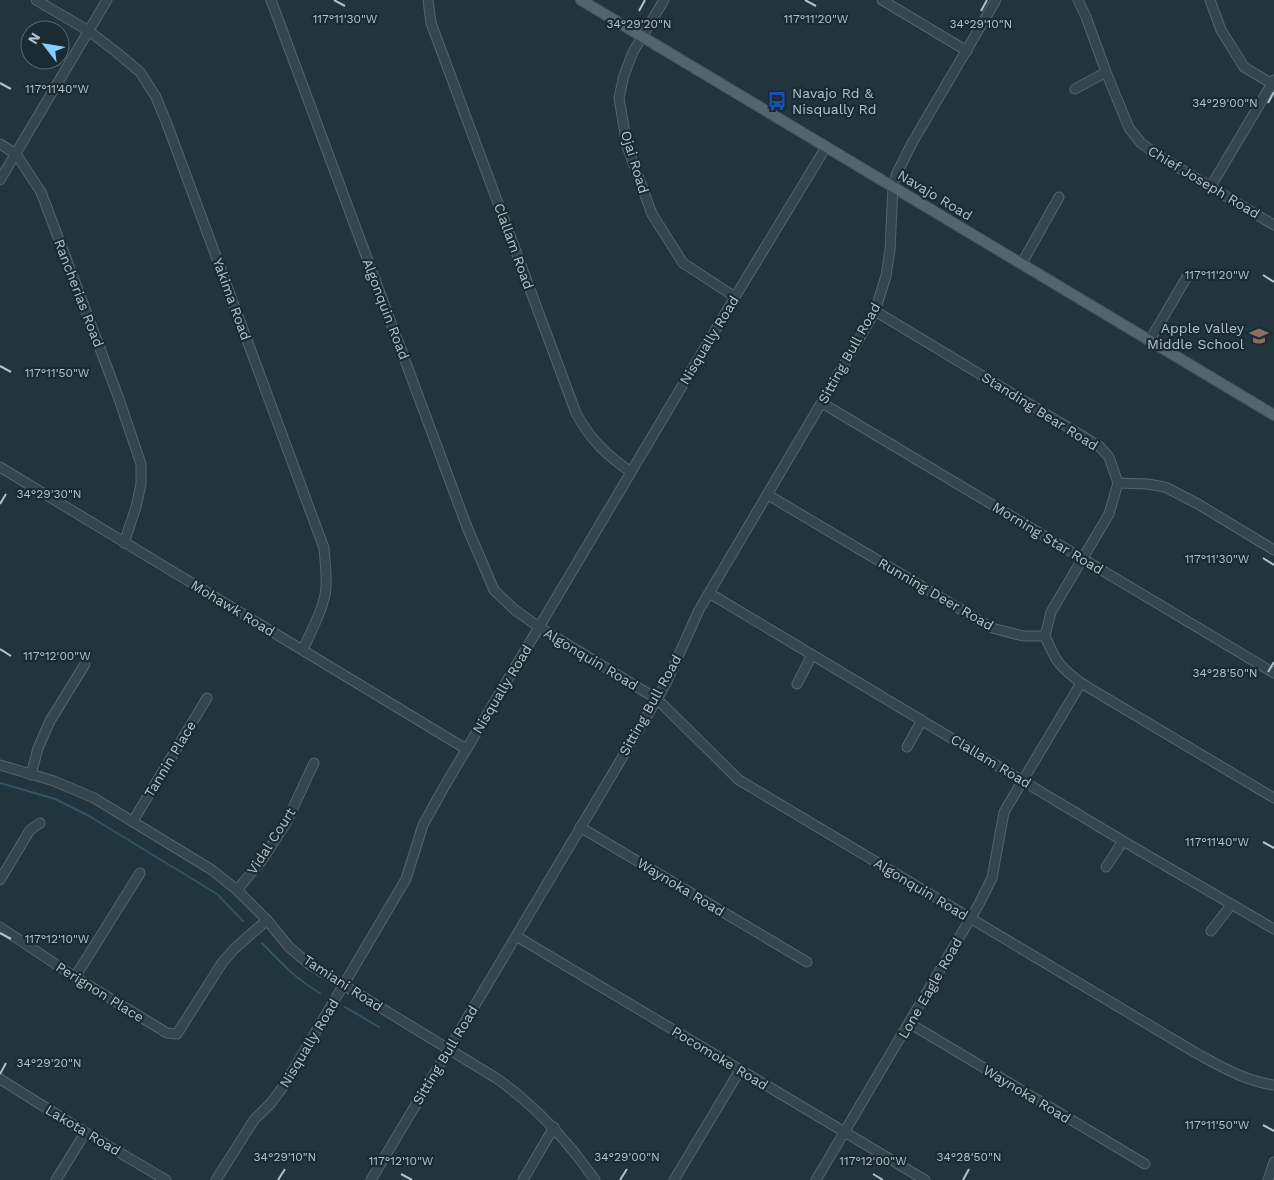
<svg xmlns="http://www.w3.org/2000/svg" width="1274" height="1180" viewBox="0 0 1274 1180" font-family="'Work Sans',sans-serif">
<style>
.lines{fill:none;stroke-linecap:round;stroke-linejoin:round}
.stream{stroke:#335366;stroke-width:2}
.minor-casing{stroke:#54646d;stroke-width:11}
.major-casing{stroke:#42525b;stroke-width:12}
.minor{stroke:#36464f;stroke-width:9}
.major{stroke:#54656f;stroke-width:10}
.ticks{fill:none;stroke:#b2c1ca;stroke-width:2}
.labels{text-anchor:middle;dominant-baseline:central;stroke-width:4.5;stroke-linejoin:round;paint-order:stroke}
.poi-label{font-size:14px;fill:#b2c1ca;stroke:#1b2b34;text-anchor:start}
.street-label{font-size:14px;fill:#b2c1ca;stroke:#1b2b34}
.ticks-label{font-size:12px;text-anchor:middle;fill:#b2c1ca;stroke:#1b2b34;stroke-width:4.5;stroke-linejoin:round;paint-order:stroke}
</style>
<rect width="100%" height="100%" fill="#22353f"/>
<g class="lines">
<g class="stream">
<path d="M0,783L55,799L89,816L217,894L243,921"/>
<path d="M262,943C280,962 297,980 320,993"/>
<path d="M345,1007L379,1027"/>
</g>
<g class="minor-casing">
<g id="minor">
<path d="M36,0L89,31L115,51L140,72L156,97L167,124L324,548C325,563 328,580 325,595C321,614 311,632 303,649"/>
<path d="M271,0L467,527L494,590L515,610L539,627L657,699L739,780L1196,1053C1222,1067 1245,1081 1274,1085"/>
<path d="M428,0L431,23L576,413C590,439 606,455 631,472"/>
<path d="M664,0L633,52L624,75L619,98L627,146L652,214L683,263L735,297"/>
<path d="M882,0L967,51"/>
<path d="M1078,0L1086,17L1106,72L1129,128L1141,143L1156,154L1274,225"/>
<path d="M1210,0L1221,30L1244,67L1274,85"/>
<path d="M1075,89L1106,72"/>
<path d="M0,144L16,154L41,192L119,399L141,464V484L136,507L124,543"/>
<path d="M0,180L107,0"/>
<path d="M1211,186L1274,80"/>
<path d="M1022,263L1059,197"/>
<path d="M875,311L1099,446L1109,457L1118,483"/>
<path d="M1150,340L1188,275"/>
<path d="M822,403L1274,673"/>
<path d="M0,467L466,749"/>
<path d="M1118,483L1147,484L1165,487L1198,504L1274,550"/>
<path d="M768,495L992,628L1023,636H1045"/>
<path d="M709,593L1123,841L1274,929"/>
<path d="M1045,636C1056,662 1059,666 1081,683L1274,798"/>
<path d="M1045,636L1051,612L1109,514L1118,483"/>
<path d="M797,684L812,655"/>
<path d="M907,747L922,720"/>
<path d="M0,765L54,781L94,798L212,870L237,890L267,920L289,947L309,964L496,1078C536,1106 567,1140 595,1180"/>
<path d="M31,775L38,748L50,721L85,664"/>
<path d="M133,821L207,698"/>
<path d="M580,827L807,962"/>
<path d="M1106,867L1123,841"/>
<path d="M0,880L30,830L40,823"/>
<path d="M237,890L262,860L286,823L314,763"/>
<path d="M0,927L75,977L167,1033L177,1034L222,963L234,949L267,920"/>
<path d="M1211,931L1231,905"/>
<path d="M516,936L925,1180"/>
<path d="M75,977L140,873"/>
<path d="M909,1023L1145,1164"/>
<path d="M0,1079L83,1131L166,1180"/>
<path d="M56,1180L85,1133"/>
<path d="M216,1180L254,1120L271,1103L285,1084L406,879L423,825L444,787L735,297L826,147"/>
<path d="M371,1180L657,699L666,683L699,610L862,334L875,311L886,276L890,250L893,186L897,173L912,143L996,0"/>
<path d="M523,1180L554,1127"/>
<path d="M674,1180L740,1070"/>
<path d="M816,1180L979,904L992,878L1004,812L1081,683"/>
<path d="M1268,1180L1274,1162"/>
</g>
</g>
<g class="major-casing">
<path id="major" d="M581,0L1274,415"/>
</g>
<use href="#minor" class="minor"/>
<use href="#major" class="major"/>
</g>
<path class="ticks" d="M334,0L345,6M805,0L816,6M639,11L645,0M981,11L987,0M0,83L11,89M1268,103L1274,92M1263,275L1274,282M0,366L11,372M0,504L6,494M1263,558L1274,565M0,649L11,656M1268,672L1274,662M1263,842L1274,848M0,933L11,939M0,1074L6,1063M1263,1125L1274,1131M401,1174L412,1180M873,1174L883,1180M278,1180L285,1169M620,1180L627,1169M963,1180L969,1169"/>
<defs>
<g id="bus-bare" transform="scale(1.5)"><path d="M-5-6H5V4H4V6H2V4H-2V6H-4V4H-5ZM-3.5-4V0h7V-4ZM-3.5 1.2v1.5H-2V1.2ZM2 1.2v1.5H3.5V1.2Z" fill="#1a4fb4" stroke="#1b2b34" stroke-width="2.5" paint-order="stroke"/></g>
<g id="school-bare" transform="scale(1.5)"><path d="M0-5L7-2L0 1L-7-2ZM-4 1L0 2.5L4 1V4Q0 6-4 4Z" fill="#8d6e63" stroke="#1b2b34" stroke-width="2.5" paint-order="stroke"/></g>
</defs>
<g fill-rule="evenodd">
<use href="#bus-bare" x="777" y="101"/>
<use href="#school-bare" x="1259" y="336"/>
</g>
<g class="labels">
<g class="poi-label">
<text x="792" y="93">Navajo Rd &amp;<tspan x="792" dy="16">Nisqually Rd</tspan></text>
<text x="1244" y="328" text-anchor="end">Apple Valley<tspan x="1244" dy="16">Middle School</tspan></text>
</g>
<g class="street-label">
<text transform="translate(635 162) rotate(73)">Ojai Road</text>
<text transform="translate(1204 182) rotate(31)">Chief Joseph Road</text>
<text transform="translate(935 195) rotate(31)">Navajo Road</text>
<text transform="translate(514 246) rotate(70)">Clallam Road</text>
<text transform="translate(79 293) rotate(69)">Rancherias Road</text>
<text transform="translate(232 299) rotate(70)">Yakima Road</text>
<text transform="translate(386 309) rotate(69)">Algonquin Road</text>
<text transform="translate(709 340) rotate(-59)">Nisqually Road</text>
<text transform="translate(849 353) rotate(-61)">Sitting Bull Road</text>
<text transform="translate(1040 411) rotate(32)">Standing Bear Road</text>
<text transform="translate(1048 538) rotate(31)">Morning Star Road</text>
<text transform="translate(936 594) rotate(30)">Running Deer Road</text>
<text transform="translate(233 608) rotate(31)">Mohawk Road</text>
<text transform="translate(591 659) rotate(31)">Algonquin Road</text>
<text transform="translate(502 689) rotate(-59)">Nisqually Road</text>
<text transform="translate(650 705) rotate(-61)">Sitting Bull Road</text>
<text transform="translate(170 759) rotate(-59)">Tannin Place</text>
<text transform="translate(991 761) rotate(31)">Clallam Road</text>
<text transform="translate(271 841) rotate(-57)">Vidal Court</text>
<text transform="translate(681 887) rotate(31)">Waynoka Road</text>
<text transform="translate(921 889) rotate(31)">Algonquin Road</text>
<text transform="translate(343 983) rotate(33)">Tamiani Road</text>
<text transform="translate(930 988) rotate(-60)">Lone Eagle Road</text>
<text transform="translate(100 992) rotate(32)">Perignon Place</text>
<text transform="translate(309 1043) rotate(-59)">Nisqually Road</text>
<text transform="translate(445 1055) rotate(-59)">Sitting Bull Road</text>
<text transform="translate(720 1058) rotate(31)">Pocomoke Road</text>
<text transform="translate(1027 1094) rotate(31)">Waynoka Road</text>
<text transform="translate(83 1130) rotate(31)">Lakota Road</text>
</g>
</g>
<g class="ticks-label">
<text x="345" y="23">117°11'30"W</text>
<text x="816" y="23">117°11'20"W</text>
<text x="639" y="28">34°29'20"N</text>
<text x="981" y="28">34°29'10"N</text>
<text x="57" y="93">117°11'40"W</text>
<text x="1225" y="107">34°29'00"N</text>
<text x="1217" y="279">117°11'20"W</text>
<text x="57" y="377">117°11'50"W</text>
<text x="49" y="498">34°29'30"N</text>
<text x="1217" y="563">117°11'30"W</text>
<text x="57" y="660">117°12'00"W</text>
<text x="1225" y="677">34°28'50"N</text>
<text x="1217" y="846">117°11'40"W</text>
<text x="57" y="943">117°12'10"W</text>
<text x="49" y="1067">34°29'20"N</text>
<text x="1217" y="1129">117°11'50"W</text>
<text x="285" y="1161">34°29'10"N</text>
<text x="627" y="1161">34°29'00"N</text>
<text x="969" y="1161">34°28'50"N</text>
<text x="401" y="1165">117°12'10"W</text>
<text x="873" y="1165">117°12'00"W</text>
</g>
<g transform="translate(45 45) rotate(301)"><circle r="24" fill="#1b2b34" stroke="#576770"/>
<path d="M0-4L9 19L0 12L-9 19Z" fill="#83cdff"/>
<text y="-8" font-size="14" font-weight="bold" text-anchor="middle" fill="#b2c1ca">N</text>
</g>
</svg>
